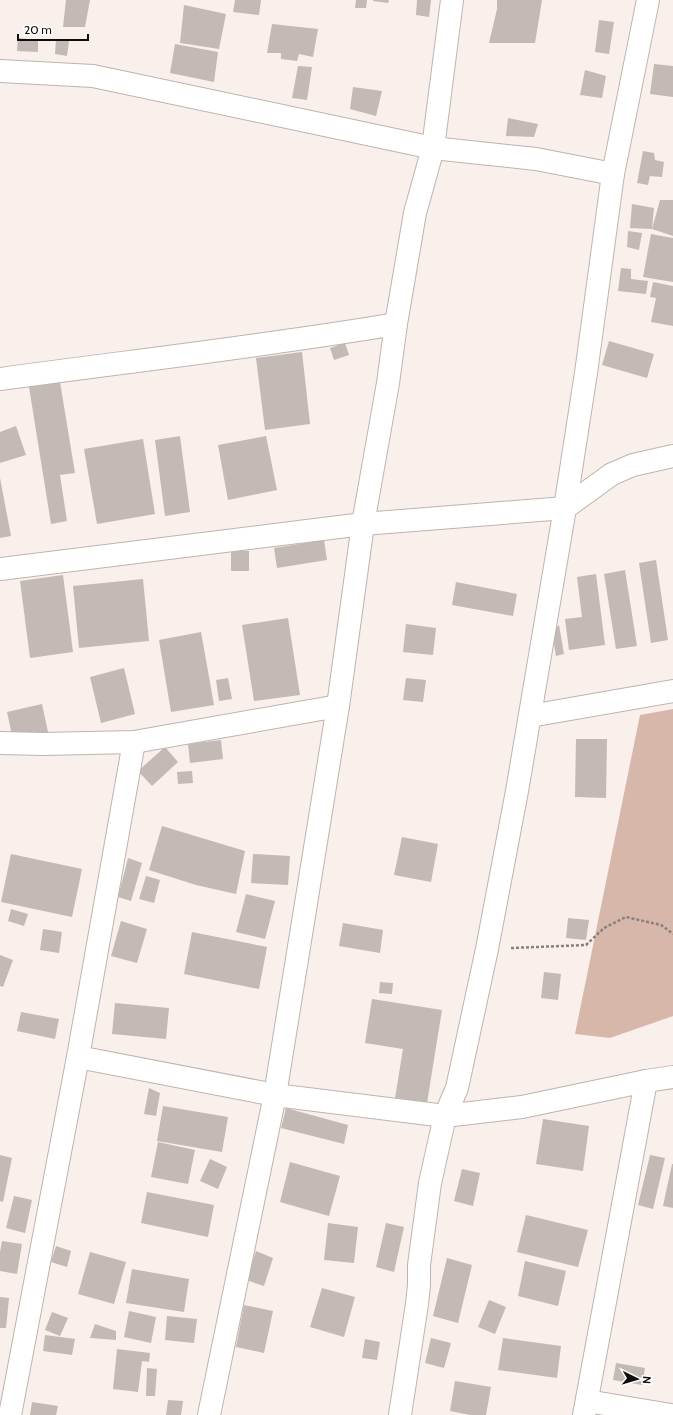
<svg xmlns="http://www.w3.org/2000/svg" width="673" height="1415" viewBox="0 0 673 1415" font-family="Cabin,sans-serif">
<style>
.forest{fill:#d8b7ab}
.building{fill:#c3bab6}
.lines{fill:none;stroke-linecap:round;stroke-linejoin:round}
.minor-casing{stroke:#bdb4b0;stroke-width:24}
.path{stroke:#88817f;stroke-width:2.5;stroke-dasharray:3 2;stroke-linecap:butt}
.minor{stroke:#fff;stroke-width:22}
</style>
<rect width="100%" height="100%" fill="#f9efeb"/>
<path class="forest" d="M673,709V1016L610,1038L575,1034L640,715Z"/>
<g class="building">
<path d="M66,0H90L85,27H63Z"/>
<path d="M235,0H261L259,15L233,12Z"/>
<path d="M356,0H367L366,8H355Z"/>
<path d="M373,0H389L388,3L373,1Z"/>
<path d="M417,0H431L429,17L416,15Z"/>
<path d="M497,0H542L535,43H489L497,9Z"/>
<path d="M184,5L226,14L219,49L180,43Z"/>
<path d="M599,20L614,22L609,54L595,52Z"/>
<path d="M272,24L318,29L313,57L299,54L297,61L281,59V53H267Z"/>
<path d="M18,38L38,40V52L17,51Z"/>
<path d="M56,39L69,41L67,56L55,54Z"/>
<path d="M175,44L218,52L214,82L170,73Z"/>
<path d="M654,64L673,66V97L650,94Z"/>
<path d="M298,66L312,67L307,100L292,98Z"/>
<path d="M585,70L606,76L602,98L580,95Z"/>
<path d="M353,87L382,91L376,116L350,109Z"/>
<path d="M508,118L538,124L534,137L506,136Z"/>
<path d="M643,151L654,153L655,160L664,162L662,177L650,176L648,185L637,183Z"/>
<path d="M660,200H673V236L652,229Z"/>
<path d="M632,204L654,208L652,229L630,228Z"/>
<path d="M628,231L642,233L639,250L627,247Z"/>
<path d="M651,234L673,238V282L643,277Z"/>
<path d="M621,268L631,269V279L648,281L646,294L618,291Z"/>
<path d="M653,282L673,286V326L651,322L656,298L650,297Z"/>
<path d="M609,341L654,354L647,378L602,365Z"/>
<path d="M345,343L349,355L334,360L330,348Z"/>
<path d="M302,352L310,424L265,430L256,358Z"/>
<path d="M60,382L75,473L60,475L67,521L51,524L29,387Z"/>
<path d="M16,426L26,455L0,463V432Z"/>
<path d="M180,436L190,512L165,516L155,440Z"/>
<path d="M266,436L277,490L228,500L218,445Z"/>
<path d="M143,439L155,514L97,524L84,449Z"/>
<path d="M0,478L11,536L0,538Z"/>
<path d="M324,540L327,560L277,568L274,548Z"/>
<rect x="231" y="551" width="18" height="20"/>
<path d="M656,560L668,640L651,643L639,563Z"/>
<path d="M625,570L637,646L616,649L604,574Z"/>
<path d="M596,574L605,645L569,650L565,619L582,617L577,577Z"/>
<path d="M63,575L73,652L30,658L20,581Z"/>
<path d="M143,579L149,641L79,648L73,586Z"/>
<path d="M456,582L517,594L513,616L452,605Z"/>
<path d="M288,618L300,695L254,701L242,625Z"/>
<path d="M406,624L436,628L433,655L403,652Z"/>
<path d="M559,625L564,654L556,656L552,632Z"/>
<path d="M201,632L214,705L171,712L159,640Z"/>
<path d="M124,668L135,714L101,723L90,677Z"/>
<path d="M228,678L232,699L219,701L216,680Z"/>
<path d="M406,678L426,680L423,702L403,700Z"/>
<path d="M42,704L48,732L13,740L7,712Z"/>
<path d="M576,739H607L606,798L575,797Z"/>
<path d="M221,740L223,759L190,763L188,744Z"/>
<path d="M165,747L178,762L152,786L138,771Z"/>
<path d="M192,771L193,783L178,784L177,772Z"/>
<path d="M162,826L245,851L236,894L196,885L149,870Z"/>
<path d="M402,837L438,844L431,882L394,875Z"/>
<path d="M11,854L82,869L72,917L1,902Z"/>
<path d="M253,854L290,856L288,885L251,883Z"/>
<path d="M128,858L142,863L131,901L118,897Z"/>
<path d="M146,876L160,880L154,903L139,899Z"/>
<path d="M246,894L275,901L265,939L236,932Z"/>
<path d="M11,909L28,914L24,926L8,921Z"/>
<path d="M568,918L589,920L586,940L566,938Z"/>
<path d="M121,921L147,929L137,963L111,956Z"/>
<path d="M343,923L383,930L380,953L339,946Z"/>
<path d="M43,929L62,932L59,953L40,950Z"/>
<path d="M192,932L267,947L259,989L184,974Z"/>
<path d="M0,955L13,960L3,987L0,986Z"/>
<path d="M544,972L561,974L558,1000L541,998Z"/>
<path d="M380,982L393,983L392,994L379,993Z"/>
<path d="M372,999L442,1010L427,1103L395,1098L403,1049L365,1043Z"/>
<path d="M115,1003L169,1008L166,1039L112,1034Z"/>
<path d="M21,1012L59,1019L55,1039L17,1031Z"/>
<path d="M149,1088L160,1093L156,1116L144,1114Z"/>
<path d="M163,1106L228,1117L222,1152L157,1141Z"/>
<path d="M286,1108L348,1125L344,1144L281,1128Z"/>
<path d="M543,1119L589,1126L583,1171L536,1164Z"/>
<path d="M158,1142L195,1150L188,1184L151,1177Z"/>
<path d="M0,1155L12,1158L3,1202L0,1201Z"/>
<path d="M650,1155L665,1158L653,1209L638,1205Z"/>
<path d="M210,1159L227,1167L218,1189L200,1181Z"/>
<path d="M290,1162L340,1176L329,1216L280,1202Z"/>
<path d="M672,1164H673V1208L663,1206Z"/>
<path d="M462,1169L480,1173L473,1206L454,1201Z"/>
<path d="M147,1192L214,1205L208,1237L141,1223Z"/>
<path d="M14,1196L32,1200L25,1233L6,1228Z"/>
<path d="M526,1215L588,1230L578,1267L517,1252Z"/>
<path d="M328,1223L358,1227L354,1263L324,1260Z"/>
<path d="M386,1223L404,1227L394,1272L376,1267Z"/>
<path d="M2,1241L22,1244L17,1274L0,1271V1252Z"/>
<path d="M56,1246L71,1251L67,1267L51,1262Z"/>
<path d="M256,1251L273,1258L264,1286L246,1280Z"/>
<path d="M90,1252L126,1262L114,1304L78,1294Z"/>
<path d="M447,1258L472,1265L458,1323L433,1316Z"/>
<path d="M525,1261L566,1271L558,1306L518,1296Z"/>
<path d="M132,1269L189,1279L184,1312L126,1303Z"/>
<path d="M322,1288L355,1297L344,1337L310,1327Z"/>
<path d="M0,1297L9,1298L6,1328H0Z"/>
<path d="M489,1300L506,1307L495,1334L478,1327Z"/>
<path d="M244,1305L273,1311L264,1353L236,1347Z"/>
<path d="M129,1311L156,1317L151,1343L124,1337Z"/>
<path d="M52,1312L68,1318L60,1336L45,1330Z"/>
<path d="M167,1316L197,1319L194,1343L165,1340Z"/>
<path d="M95,1324L116,1331V1340L90,1338Z"/>
<path d="M45,1335L75,1339L72,1355L43,1351Z"/>
<path d="M431,1338L451,1343L444,1368L425,1363Z"/>
<path d="M503,1338L561,1346L557,1378L498,1370Z"/>
<path d="M365,1339L380,1342L377,1360L362,1358Z"/>
<path d="M117,1349L150,1353L149,1362L142,1361L138,1392L113,1389Z"/>
<path d="M616,1363L645,1368L642,1385L613,1380Z"/>
<path d="M147,1368L157,1369L155,1396H146Z"/>
<path d="M455,1381L491,1387L486,1415H470L450,1411Z"/>
<path d="M168,1400L183,1401L181,1415H166Z"/>
<path d="M32,1402L58,1406L56,1415H30Z"/>
</g>
<g class="lines">
<g class="minor-casing">
<g id="minor">
<path d="M0,71L93,76L433,148L536,159L613,174"/>
<path d="M0,379C132,361 265,346 396,324"/>
<path d="M0,569L363,524L565,508L612,474L633,465L673,456"/>
<path d="M530,716L673,691"/>
<path d="M0,743L43,744L134,742L338,706"/>
<path d="M78,1057L275,1095L445,1116L522,1107L646,1081L673,1077"/>
<path d="M587,1401L671,1415"/>
<path d="M10,1415L78,1057L134,742"/>
<path d="M209,1415L275,1095L338,706L363,524L388,383L396,324L415,213L433,148L452,0"/>
<path d="M400,1415L417,1304L419,1285V1265L430,1183L445,1116L457,1088L487,949L517,791L565,508L586,373L613,174L648,0"/>
<path d="M584,1415L646,1081"/>
</g>
</g>
<path class="path" d="M511,948L586,945L604,928L626,917L661,925L673,934"/>
<use href="#minor" class="minor"/>
</g>
<g transform="translate(637 1379) rotate(95)" stroke="#ffffff" stroke-width="3" paint-order="stroke">
<path d="M0-3L7 15L0 10L-7 15Z" fill="#100c0b"/>
<text y="-6" font-size="11" font-weight="bold" text-anchor="middle" fill="#100c0b">N</text>
</g>
<path d="M18 34v6h70v-6" fill="none" stroke="#100c0b" stroke-width="2"/>
<text x="24" y="34" font-size="12" fill="#100c0b" stroke="#ffffff" stroke-width="3" paint-order="stroke">20 m</text>
</svg>
